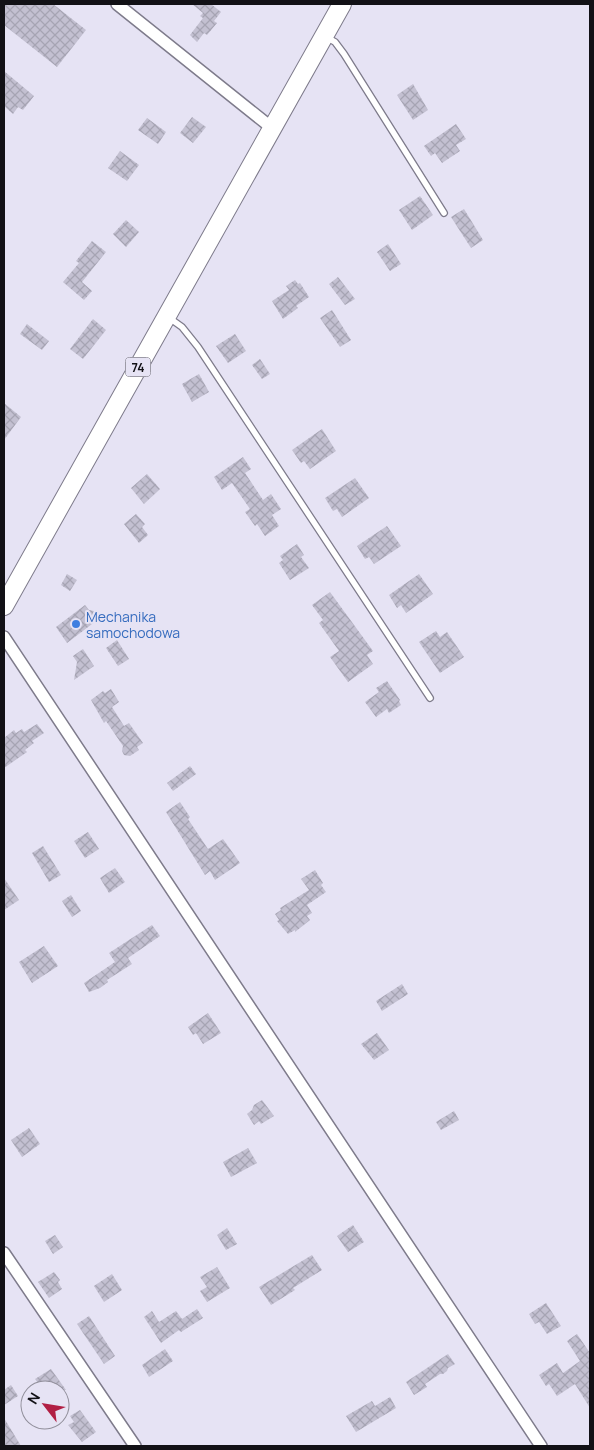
<svg xmlns="http://www.w3.org/2000/svg" width="594" height="1450" viewBox="0 0 594 1450" font-family="Manrope,sans-serif">
<style>
.building{fill:url(#building-cross-hatch)}
.lines{fill:none;stroke-linecap:round;stroke-linejoin:round}
.lane-casing{stroke:#7e7b8b;stroke-width:8}
.street-casing{stroke:#7e7b8b;stroke-width:14}
.primary-casing{stroke:#7e7b8b;stroke-width:20}
.lane{stroke:#fff;stroke-width:5.5}
.street{stroke:#fff;stroke-width:11}
.primary{stroke:#fff;stroke-width:18}
.shop-dot{fill:#3f7fe0;stroke:#e6e3f4;stroke-width:2}
.labels{text-anchor:middle;dominant-baseline:central;stroke-width:4;stroke-linejoin:round;paint-order:stroke}
.shield{fill:#e6e3f4;stroke:#525059;stroke-width:1}
.shield-label{font-size:12px;font-weight:bold;fill:#121116}
.shop-label{font-size:14px;fill:#366cbe;stroke:#e6e3f4;text-anchor:start}
</style>
<defs>
<pattern id="building-cross-hatch" width="8" height="8" patternUnits="userSpaceOnUse" patternTransform="scale(1.25)"><rect width="8" height="8" fill="#c3c0d1"/><path d="M0 0l8 8M0 8l8-8" fill="none" stroke="#a6a4b3"/></pattern>
</defs>
<rect width="100%" height="100%" fill="#e6e3f4"/>
<g class="building">
<path d="M4,4H53L86,30L57,67L4,25Z"/>
<path d="M192,4H211L221,12L214,21L217,23L207,35L204,33L197,42L190,35L203,18L200,16L203,13Z"/>
<path d="M4,71L34,96L23,110L18,107L13,114L4,106Z"/>
<path d="M413,84L428,110L413,120L397,95Z"/>
<path d="M192,117L206,127L193,143L180,133Z"/>
<path d="M147,118L166,132L158,144L138,130Z"/>
<path d="M456,124L466,139L456,145L460,151L442,163L435,153L431,156L424,146Z"/>
<path d="M120,151L139,165L127,181L108,168Z"/>
<path d="M420,196L433,215L412,230L399,210Z"/>
<path d="M464,209L483,240L471,248L451,217Z"/>
<path d="M126,220L139,232L126,247L113,234Z"/>
<path d="M92,241L106,252L82,282L92,291L84,300L63,282L79,263L76,261Z"/>
<path d="M388,244L401,264L390,271L377,252Z"/>
<path d="M338,277L355,299L345,305L329,284Z"/>
<path d="M295,280L298,284L300,283L309,297L296,306L298,308L283,319L272,301L289,290L286,286Z"/>
<path d="M332,310L351,340L340,347L320,318Z"/>
<path d="M93,319L106,330L83,359L70,349Z"/>
<path d="M27,324L49,341L42,350L20,334Z"/>
<path d="M235,334L246,351L228,363L216,346Z"/>
<path d="M260,359L270,374L262,379L252,365Z"/>
<path d="M199,374L209,392L192,402L182,384Z"/>
<path d="M4,403L21,417L4,440Z"/>
<path d="M322,429L336,451L310,469L304,461L301,463L292,450Z"/>
<path d="M243,457L251,469L245,473L263,500L271,494L281,509L272,515L279,526L265,536L257,524L255,526L245,512L250,509L232,483L222,490L214,477Z"/>
<path d="M147,474L160,489L144,504L131,488Z"/>
<path d="M355,478L369,498L342,517L337,509L333,511L325,498Z"/>
<path d="M136,514L145,524L142,527L148,535L139,543L124,524Z"/>
<path d="M387,526L401,546L374,564L369,557L365,559L357,546Z"/>
<path d="M297,544L304,555L301,557L309,568L290,580L279,563L283,560L280,556Z"/>
<path d="M67,574L77,580L70,591L61,585Z"/>
<path d="M419,574L433,594L406,613L401,605L397,608L389,595Z"/>
<path d="M330,592L373,651L367,655L373,664L348,682L330,657L339,651L319,623L323,620L312,605Z"/>
<path d="M85,605L89,610L94,611L93,615L96,621L67,643L56,627Z"/>
<path d="M436,631L440,637L447,632L464,657L440,673L419,642Z"/>
<path d="M117,640L129,659L118,666L106,648Z"/>
<path d="M83,649L94,666L74,680L77,662L73,656Z"/>
<path d="M387,681L400,700L399,701L401,705L389,713L387,709L376,717L365,702L379,692L376,688Z"/>
<path d="M111,689L119,702L112,707L124,726L129,723L143,743L137,747L139,750L130,756L124,755L122,751L123,746L106,721L104,723L91,700L103,691L105,693Z"/>
<path d="M37,724L44,733L32,741L34,743L25,750L27,752L4,768V738L14,730L16,733L22,729L24,732Z"/>
<path d="M190,766L196,774L173,791L167,783Z"/>
<path d="M180,802L190,817L188,819L208,849L223,839L240,863L215,880L210,871L205,875L166,812Z"/>
<path d="M88,832L99,849L85,858L74,841Z"/>
<path d="M43,846L61,875L49,882L32,853Z"/>
<path d="M115,868L125,882L109,893L100,878Z"/>
<path d="M315,870L323,883L321,885L326,892L307,905L312,913L307,916L310,920L295,932V930L288,934L277,921L279,920L275,914L281,910L280,908L309,890L301,879Z"/>
<path d="M4,878L19,900L4,910Z"/>
<path d="M71,895L81,911L72,917L62,901Z"/>
<path d="M152,925L160,936L128,958L132,964L107,980L108,982L100,988L89,992L84,983L115,962L109,953Z"/>
<path d="M44,946L58,966L32,983L19,962Z"/>
<path d="M402,984L408,994L382,1011L376,1001Z"/>
<path d="M208,1013L221,1033L203,1044L196,1033L193,1035L188,1027Z"/>
<path d="M377,1033L389,1050L374,1060L361,1044Z"/>
<path d="M262,1100L274,1116L261,1124L259,1121L254,1125L247,1114L252,1110L254,1105Z"/>
<path d="M454,1111L459,1120L441,1130L436,1122Z"/>
<path d="M29,1128L40,1144L22,1157L11,1140Z"/>
<path d="M248,1148L257,1163L231,1177L223,1162Z"/>
<path d="M353,1225L364,1242L348,1252L337,1236Z"/>
<path d="M227,1228L237,1244L226,1250L217,1235Z"/>
<path d="M55,1235L63,1247L53,1254L45,1241Z"/>
<path d="M312,1255L322,1270L293,1288L295,1290L271,1305L259,1287Z"/>
<path d="M217,1267L230,1288L207,1302L200,1291L207,1287L200,1277Z"/>
<path d="M54,1272L60,1280L58,1282L62,1289L49,1298L38,1282Z"/>
<path d="M112,1274L122,1290L104,1302L94,1286Z"/>
<path d="M546,1303L561,1326L547,1334L539,1322L535,1324L529,1314Z"/>
<path d="M197,1309L203,1318L181,1332L179,1330L161,1343L144,1317L152,1311L159,1322L176,1311L182,1319Z"/>
<path d="M89,1316L115,1356L104,1364L77,1324Z"/>
<path d="M577,1334L590,1353V1408L575,1384L557,1396L549,1384L546,1386L539,1375L557,1363L563,1373L580,1361L567,1341Z"/>
<path d="M165,1349L173,1361L149,1377L142,1365Z"/>
<path d="M448,1354L455,1364L448,1368L447,1371L443,1374H440L425,1384L427,1387L414,1395L406,1382Z"/>
<path d="M51,1369L66,1390H43L35,1379Z"/>
<path d="M11,1385L18,1396L4,1405V1390Z"/>
<path d="M390,1397L396,1408L356,1432L346,1416L372,1401L375,1406Z"/>
<path d="M80,1410L96,1432L82,1442L68,1425L74,1422L70,1416Z"/>
<path d="M4,1418L21,1446H4Z"/>
</g>
<g class="lines">
<g class="lane-casing">
<g id="lane">
<path d="M326,37L335,42L344,54L444,213"/>
<path d="M168,317L182,327L198,347L430,698"/>
</g>
</g>
<g class="street-casing">
<g id="street">
<path d="M117,4L272,128"/>
<path d="M4,637L541,1446"/>
<path d="M4,1253L135,1446"/>
</g>
</g>
<g class="primary-casing">
<path id="primary" d="M4,606L342,4"/>
</g>
<use href="#lane" class="lane"/>
<use href="#street" class="street"/>
<use href="#primary" class="primary"/>
</g>
<circle class="shop-dot" cx="76" cy="624" r="5"/>
<g class="labels">
<rect class="shield" x="125.5" y="357.5" width="25" height="19" rx="4"/>
<g class="shield-label">
<text x="138" y="367">74</text>
</g>
<g class="shop-label">
<text x="86" y="616">Mechanika<tspan x="86" dy="16">samochodowa</tspan></text>
</g>
</g>
<rect width="594" height="1450" fill="none" stroke="#121116" stroke-width="10"/>
<g transform="translate(45 1405) rotate(301)"><circle r="24" fill="#e6e3f4" stroke="#918f9b"/>
<path d="M0-4L9 19L0 12L-9 19Z" fill="#b11f44"/>
<text y="-8" font-size="14" font-weight="bold" text-anchor="middle" fill="#121116">N</text>
</g>
</svg>
